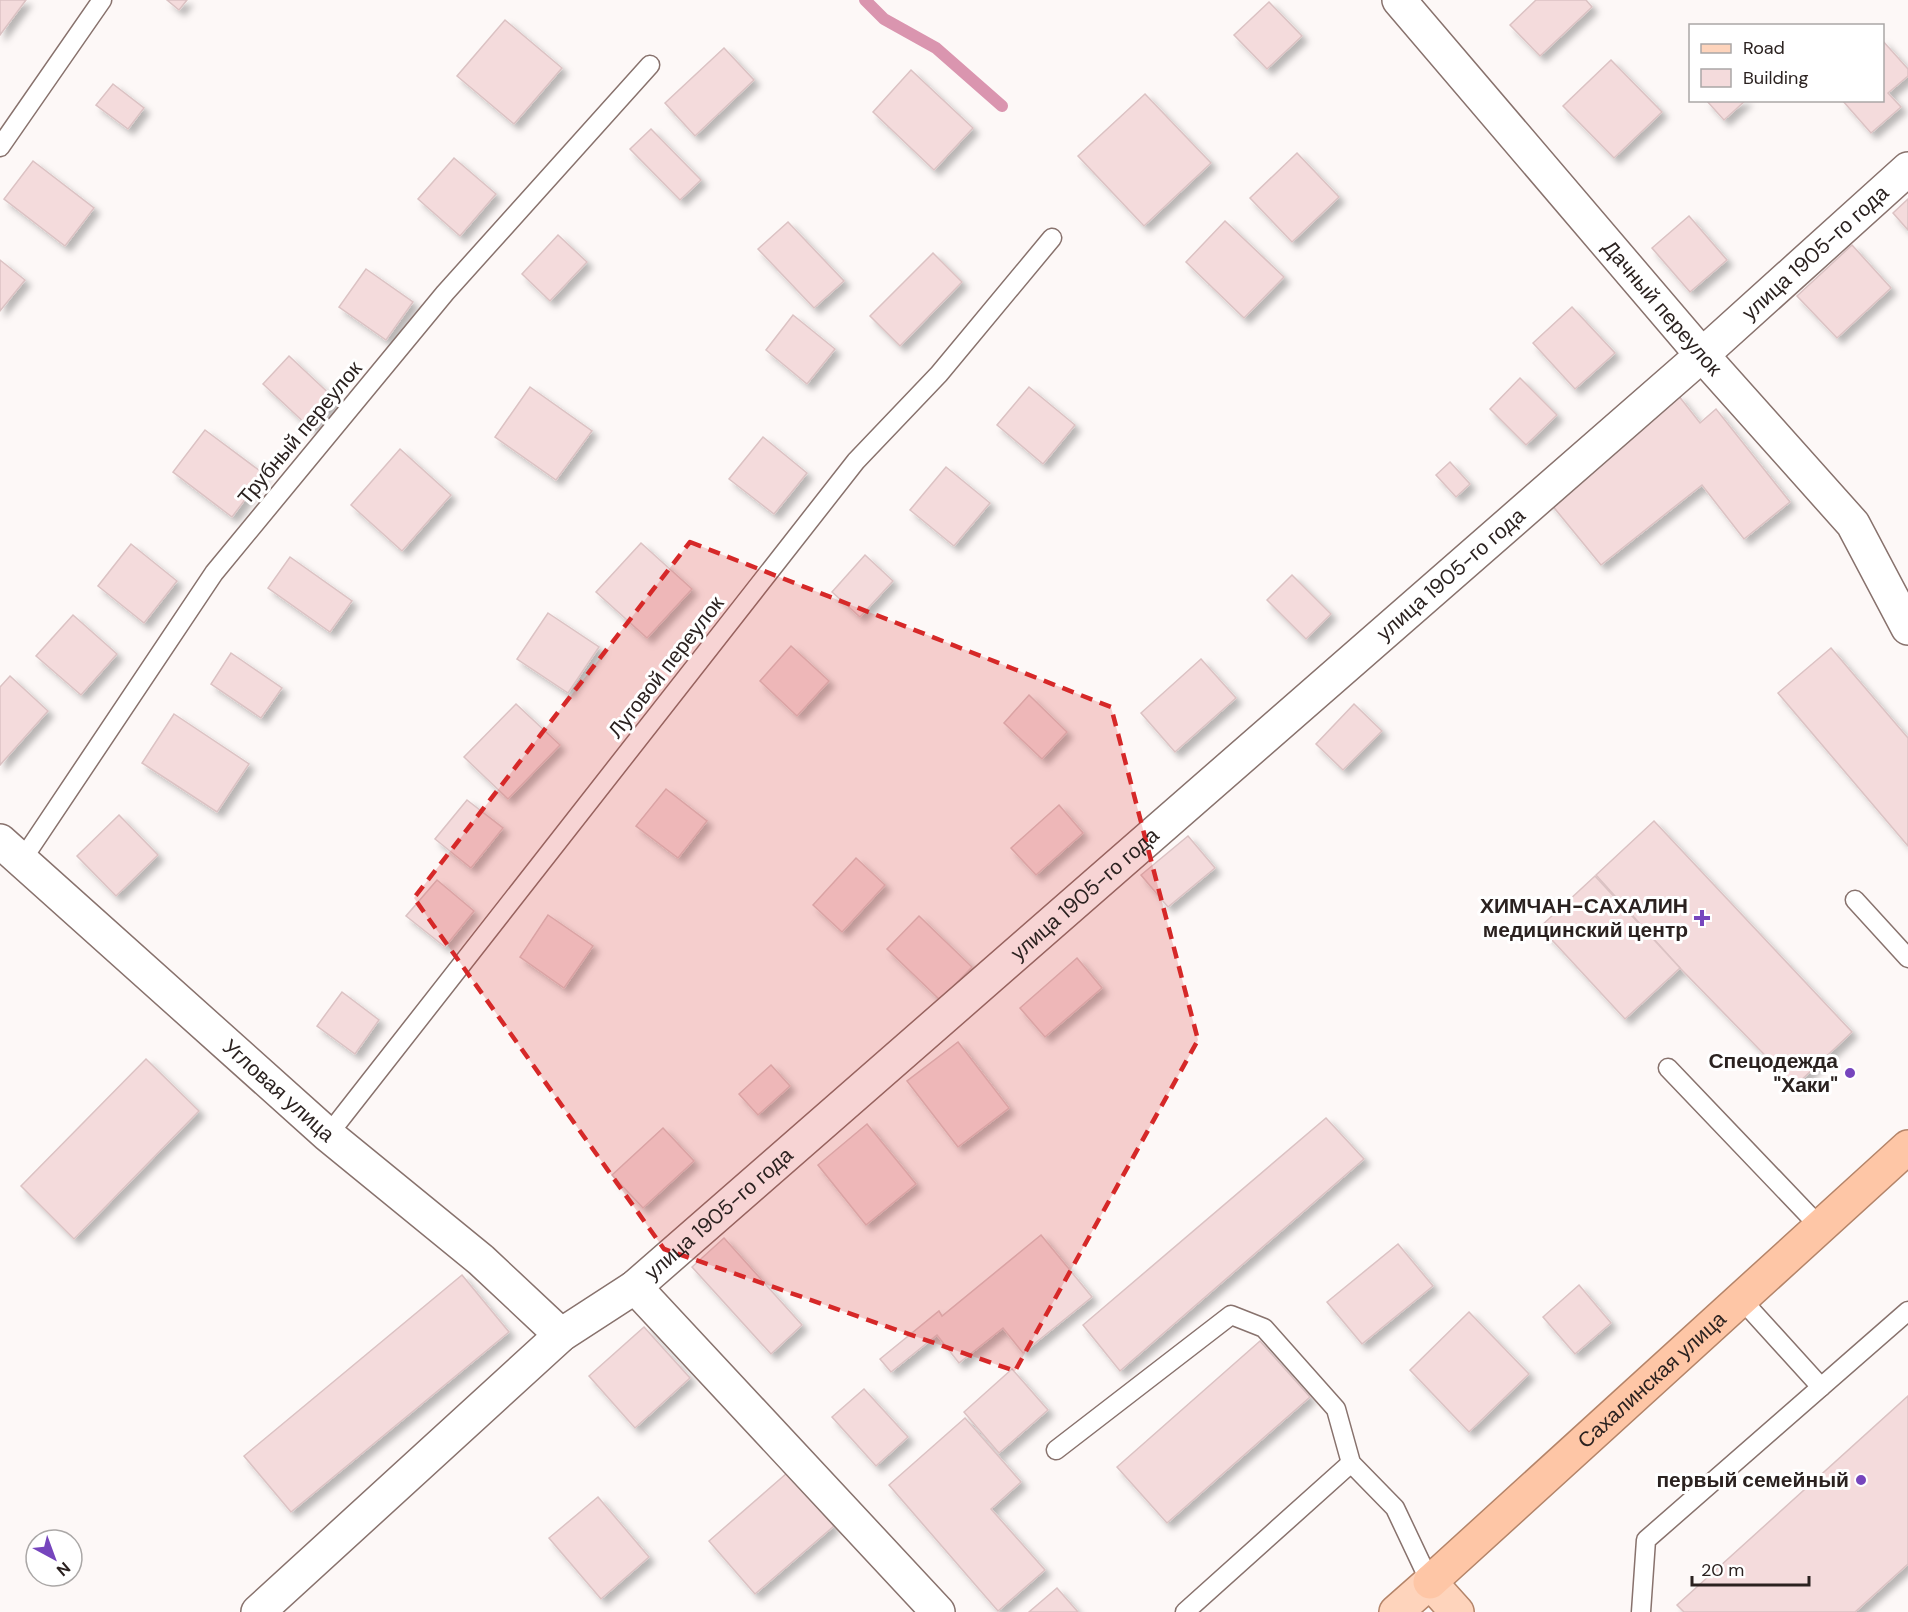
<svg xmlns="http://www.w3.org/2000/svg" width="1908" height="1612" viewBox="0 0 1908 1612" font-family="'DM Sans',sans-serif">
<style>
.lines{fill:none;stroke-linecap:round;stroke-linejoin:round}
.stream{stroke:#da95af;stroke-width:12}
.building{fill:#f4dbdc;stroke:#dbc2c3;stroke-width:1.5;filter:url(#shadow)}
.service-casing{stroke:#88726d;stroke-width:21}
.minor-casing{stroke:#88726d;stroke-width:36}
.primary-casing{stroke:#b48469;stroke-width:36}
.trunk-casing{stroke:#b48469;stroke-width:36}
.service{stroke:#fff;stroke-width:18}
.minor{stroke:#fff;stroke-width:33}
.primary{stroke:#fed4bc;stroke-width:33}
.trunk{stroke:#fec6a6;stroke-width:33}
.marked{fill:#d62828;fill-opacity:0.2;stroke:#d62828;stroke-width:4.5;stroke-dasharray:12 8;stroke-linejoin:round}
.poi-dot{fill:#7645bd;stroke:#fff;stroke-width:2}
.labels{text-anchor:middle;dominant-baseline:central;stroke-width:6;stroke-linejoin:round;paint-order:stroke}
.street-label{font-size:21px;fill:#2b2220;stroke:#fff}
.poi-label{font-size:21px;font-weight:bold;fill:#2b2220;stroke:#fff;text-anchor:end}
</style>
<defs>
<filter id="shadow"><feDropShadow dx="5.5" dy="5.5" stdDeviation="3" flood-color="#0004"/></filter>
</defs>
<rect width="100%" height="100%" fill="#fdf8f7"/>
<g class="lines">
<path class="stream" d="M865,0L884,19L936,48L1002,106"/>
</g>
<g class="building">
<path d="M0,0H26L0,35Z"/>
<path d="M167,0H187L179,10Z"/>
<path d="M1536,0H1586L1592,7L1540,56L1510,25Z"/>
<path d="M1269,2L1302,36L1267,69L1234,35Z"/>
<path d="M505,20L562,68L514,124L457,76Z"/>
<path d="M1882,40L1908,69V76L1888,93L1901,107L1871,133L1842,100H1882Z"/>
<path d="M724,48L754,80L695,136L665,103Z"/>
<path d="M1611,60L1662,112L1614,158L1563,106Z"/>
<path d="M911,70L973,128L934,170L873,112Z"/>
<path d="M113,84L144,108L128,129L96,105Z"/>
<path d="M1145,94L1211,163L1144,226L1078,156Z"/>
<path d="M1706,100H1746L1724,120Z"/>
<path d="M651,129L701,180L680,200L630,149Z"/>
<path d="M1297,153L1339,197L1292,242L1250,198Z"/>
<path d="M454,158L496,194L460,236L418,199Z"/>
<path d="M33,161L94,208L65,246L4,199Z"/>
<path d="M1908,199V230L1893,213Z"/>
<path d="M1689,216L1727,260L1690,292L1652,248Z"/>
<path d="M1225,221L1284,277L1244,318L1186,262Z"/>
<path d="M788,222L844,281L814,308L758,249Z"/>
<path d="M558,235L587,262L550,301L522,274Z"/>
<path d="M1852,245L1891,288L1837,338L1797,296Z"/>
<path d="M933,253L962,282L900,346L870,316Z"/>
<path d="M0,260L25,280L0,311Z"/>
<path d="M366,269L413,302L386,340L339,307Z"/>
<path d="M1572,307L1615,353L1575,389L1533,343Z"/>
<path d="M793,315L835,349L807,384L766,350Z"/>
<path d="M289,356L336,400L310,428L263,384Z"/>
<path d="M1520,378L1557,415L1526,445L1490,409Z"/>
<path d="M530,387L592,431L556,480L495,437Z"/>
<path d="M1029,387L1075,425L1043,464L997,425Z"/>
<path d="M1678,395L1700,423L1716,409L1790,502L1744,539L1702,485L1601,565L1547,499Z"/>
<path d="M205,430L264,474L232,517L173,472Z"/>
<path d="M763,437L807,473L774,514L729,479Z"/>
<path d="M400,449L451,495L402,551L351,505Z"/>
<path d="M1450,462L1470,484L1456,497L1436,475Z"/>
<path d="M946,467L990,503L954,546L910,510Z"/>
<path d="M641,543L692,589L647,638L596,592Z"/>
<path d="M131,544L177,581L144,623L98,586Z"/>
<path d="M865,555L893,581L860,617L832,592Z"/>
<path d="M290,557L352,601L330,632L268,588Z"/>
<path d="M1292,575L1331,614L1306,639L1267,600Z"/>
<path d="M548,613L599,647L568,693L517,659Z"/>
<path d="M73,615L117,654L81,695L36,656Z"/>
<path d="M791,646L829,681L797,716L760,681Z"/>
<path d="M1831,648L1908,738V846L1778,693Z"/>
<path d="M231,653L282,688L261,718L211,684Z"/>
<path d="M1201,659L1236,698L1175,752L1141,713Z"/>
<path d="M10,676L48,711L0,765V687Z"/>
<path d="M1029,695L1067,732L1042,759L1004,723Z"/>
<path d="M516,704L560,745L508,799L464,757Z"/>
<path d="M1354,704L1382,731L1343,770L1316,744Z"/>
<path d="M174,714L249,764L217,812L142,763Z"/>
<path d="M666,789L707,821L678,858L636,826Z"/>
<path d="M467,800L503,828L471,868L435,839Z"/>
<path d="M1059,805L1083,833L1036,875L1011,848Z"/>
<path d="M119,815L158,855L116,896L77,856Z"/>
<path d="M1654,821L1852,1032L1795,1086L1680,968L1596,875Z"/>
<path d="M1188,836L1215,868L1168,907L1141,875Z"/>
<path d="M856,858L885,885L842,932L813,905Z"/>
<path d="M1595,876L1680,968L1625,1019L1540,927Z"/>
<path d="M437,880L474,911L445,947L406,916Z"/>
<path d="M548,915L593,946L564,988L520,957Z"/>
<path d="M919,916L972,967L940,1000L887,949Z"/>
<path d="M1077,958L1102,988L1045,1037L1020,1008Z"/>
<path d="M342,992L379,1020L355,1054L317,1026Z"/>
<path d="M958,1042L1009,1108L958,1147L907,1081Z"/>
<path d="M146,1059L199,1111L74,1239L21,1186Z"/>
<path d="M771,1065L790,1086L758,1115L739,1094Z"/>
<path d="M1326,1118L1364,1159L1120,1371L1083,1325Z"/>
<path d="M867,1124L916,1184L866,1225L818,1165Z"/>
<path d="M663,1128L694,1161L643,1208L612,1175Z"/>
<path d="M1041,1235L1092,1297L1023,1353L1003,1328L959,1363L937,1335L891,1372L880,1359L939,1311L942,1316Z"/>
<path d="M724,1238L802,1325L771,1354L692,1267Z"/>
<path d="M1398,1244L1433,1286L1362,1344L1327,1302Z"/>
<path d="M462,1275L509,1332L291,1512L244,1456Z"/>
<path d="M1579,1285L1611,1323L1575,1354L1543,1317Z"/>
<path d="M1469,1312L1529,1374L1469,1432L1410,1370Z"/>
<path d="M644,1327L690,1378L635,1428L589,1376Z"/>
<path d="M1260,1341L1310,1397L1167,1523L1117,1467Z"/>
<path d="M1012,1369L1048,1410L999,1453L964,1412Z"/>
<path d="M864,1389L908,1437L876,1466L832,1417Z"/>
<path d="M1908,1396V1564L1855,1612H1684L1677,1605Z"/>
<path d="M965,1418L1021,1482L991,1509L1045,1570L998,1611L889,1485Z"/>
<path d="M787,1473L834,1526L755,1594L709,1541Z"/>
<path d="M598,1497L649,1557L601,1599L549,1538Z"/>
<path d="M1057,1588L1078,1612H1029Z"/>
</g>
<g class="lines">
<g class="service-casing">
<g id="service">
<path d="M0,147L102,0"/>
<path d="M22,860L214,573L445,293L650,65"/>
<path d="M1855,900L1908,958"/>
<path d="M1668,1068L1820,1227"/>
<path d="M328,1135L856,461L939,374L1052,238"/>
<path d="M1741,1299L1821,1387"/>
<path d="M1056,1450L1231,1315L1264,1328L1336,1409L1351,1463L1395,1508L1430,1582"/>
<path d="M1185,1612L1351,1463"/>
<path d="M1641,1612L1646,1540L1908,1311"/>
</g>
</g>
<g class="minor-casing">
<g id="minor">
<path id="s1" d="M1399,0L1702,355L1853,524L1908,628"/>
<path id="s2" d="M0,841L328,1135L481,1260L561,1335"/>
<path d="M635,1287L938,1612"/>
<path id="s3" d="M258,1612L561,1335L635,1287L1702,355L1908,169"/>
</g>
</g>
<g class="primary-casing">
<path id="primary" d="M1396,1612L1430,1582L1457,1612"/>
</g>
<g class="trunk-casing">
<g id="trunk">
<path id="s4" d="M1430,1582L1908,1147"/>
</g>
</g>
<use href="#service" class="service"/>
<use href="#minor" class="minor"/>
<use href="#primary" class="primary"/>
<use href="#trunk" class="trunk"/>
</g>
<path class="marked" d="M690,542L1111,707L1198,1040L1015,1371L664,1249L414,898Z"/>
<g class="poi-dot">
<path d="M1699 909h6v6h6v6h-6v6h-6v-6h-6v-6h6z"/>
<circle cx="1850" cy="1073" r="6"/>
<circle cx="1861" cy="1480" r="6"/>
</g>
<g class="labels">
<g class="street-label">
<text stroke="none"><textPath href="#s3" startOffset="2068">улица 1905-го года</textPath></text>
<text stroke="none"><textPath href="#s1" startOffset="405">Дачный переулок</textPath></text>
<text transform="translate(300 433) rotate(-50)">Трубный переулок</text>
<text stroke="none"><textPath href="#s3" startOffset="1582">улица 1905-го года</textPath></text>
<text transform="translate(666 667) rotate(-52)">Луговой переулок</text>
<text stroke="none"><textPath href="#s3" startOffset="1096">улица 1905-го года</textPath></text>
<text stroke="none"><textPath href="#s2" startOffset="374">Угловая улица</textPath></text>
<text stroke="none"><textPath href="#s3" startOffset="610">улица 1905-го года</textPath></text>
<text stroke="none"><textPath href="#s4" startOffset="300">Сахалинская улица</textPath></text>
</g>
<g class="poi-label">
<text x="1688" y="906">ХИМЧАН-САХАЛИН<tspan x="1688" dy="24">медицинский центр</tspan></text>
<text x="1838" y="1061">Спецодежда<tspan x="1838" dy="24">"Хаки"</tspan></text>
<text x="1849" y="1480">первый семейный</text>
</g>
</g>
<rect x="1689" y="24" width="195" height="78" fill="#ffffff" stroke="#aaa7a6" stroke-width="1.5"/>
<rect x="1701" y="44" width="30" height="9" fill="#fed4bc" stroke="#aaa7a6" stroke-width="1.5"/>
<text x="1743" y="54" font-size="18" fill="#2b2220">Road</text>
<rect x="1701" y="69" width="30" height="18" fill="#f4dbdc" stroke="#aaa7a6" stroke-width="1.5"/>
<text x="1743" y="84" font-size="18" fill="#2b2220">Building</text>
<g transform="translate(54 1558) rotate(139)"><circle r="28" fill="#ffffff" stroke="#aaa7a6" stroke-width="1.5"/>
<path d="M0-4.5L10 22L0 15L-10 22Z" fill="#7645bd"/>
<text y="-9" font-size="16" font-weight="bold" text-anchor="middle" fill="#2b2220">N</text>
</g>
<path d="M1692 1576v9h117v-9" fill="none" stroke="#2b2220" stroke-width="3"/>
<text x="1701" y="1576" font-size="18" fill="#2b2220" stroke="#ffffff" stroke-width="4.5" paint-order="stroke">20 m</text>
</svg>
